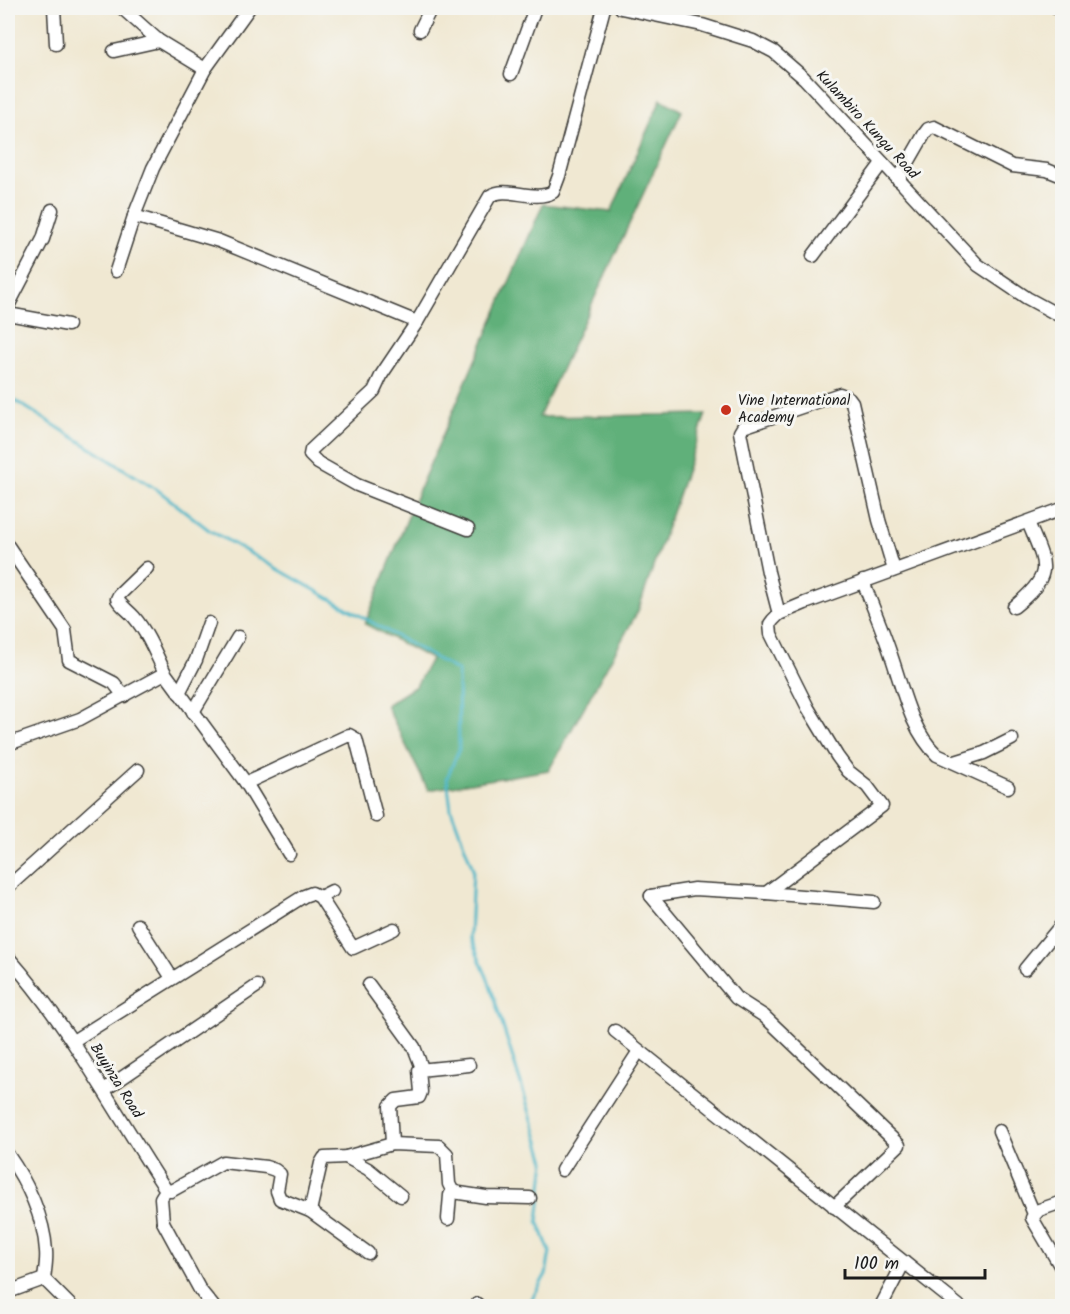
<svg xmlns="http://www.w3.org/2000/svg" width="1070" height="1314" viewBox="0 0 1070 1314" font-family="Kalam,sans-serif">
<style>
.forest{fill:#60b07a;stroke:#3e664b;stroke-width:1.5}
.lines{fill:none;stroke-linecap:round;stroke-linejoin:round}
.stream{stroke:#4bb6c8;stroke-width:3}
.minor-casing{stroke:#3c3b37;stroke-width:15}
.minor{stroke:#fff;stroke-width:12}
.poi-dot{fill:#c8321e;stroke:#f6f6f2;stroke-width:2}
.labels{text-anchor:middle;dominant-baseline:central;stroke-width:6;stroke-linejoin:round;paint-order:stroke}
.street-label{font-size:15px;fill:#1c1c1c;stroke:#f6f6f2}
.poi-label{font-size:15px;fill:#1c1c1c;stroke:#f6f6f2;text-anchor:start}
</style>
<rect width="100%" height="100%" fill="#f6f6f2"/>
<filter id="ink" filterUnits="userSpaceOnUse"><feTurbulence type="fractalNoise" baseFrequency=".0167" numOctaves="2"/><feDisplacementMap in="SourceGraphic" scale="12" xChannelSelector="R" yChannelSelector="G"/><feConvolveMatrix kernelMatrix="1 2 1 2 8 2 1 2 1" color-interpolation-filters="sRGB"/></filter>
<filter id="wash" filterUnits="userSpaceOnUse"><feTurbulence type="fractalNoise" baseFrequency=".008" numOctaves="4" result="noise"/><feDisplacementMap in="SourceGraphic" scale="24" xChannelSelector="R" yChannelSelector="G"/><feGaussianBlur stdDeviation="1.35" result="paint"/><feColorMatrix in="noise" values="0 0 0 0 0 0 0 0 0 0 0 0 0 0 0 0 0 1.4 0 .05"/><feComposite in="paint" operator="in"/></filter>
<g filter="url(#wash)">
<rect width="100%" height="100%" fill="#f0e8d2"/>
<path class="forest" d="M661,99L682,111L539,417L706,414L638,611L549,770L428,790L386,705L416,686L431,659L365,624L420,487L543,204L611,212Z"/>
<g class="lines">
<path class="stream" d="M8,396L159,491L209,530L458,671L459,749L447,778L451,809L473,869L470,937L489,982L545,1161L538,1221L550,1252L546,1274L528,1306"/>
</g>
</g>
<g filter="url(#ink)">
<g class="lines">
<g class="minor-casing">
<g id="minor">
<path d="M54,8L56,44"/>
<path d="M621,8L702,25L753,41L774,52L804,78L978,265L1027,298L1062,317"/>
<path d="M1057,8L1062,11"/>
<path d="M420,30L431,8"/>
<path d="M114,51L159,41"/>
<path d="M205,69L249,8"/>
<path d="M511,74L535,8"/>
<path d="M898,180L925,133L928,129L934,127L1012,166L1047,170L1062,176"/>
<path d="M134,216L219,241L417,322"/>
<path d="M813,256L882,163"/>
<path d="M116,271L134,216L153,168L205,69L159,41L122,8"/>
<path d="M8,306L43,239L52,210"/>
<path d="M8,314L68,325"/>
<path d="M468,529L357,485L318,463L310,455L311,450L374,391L382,374L417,322L490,196C507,185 533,203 553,192L559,176L604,8"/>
<path d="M8,546L65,630L69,660L114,683L124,696"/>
<path d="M147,568L119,595L117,599C122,607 128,610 134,617C147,632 156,654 165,673"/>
<path d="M863,581C872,606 883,630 891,655C903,689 910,729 937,755L1008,787"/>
<path d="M1014,607C1055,573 1046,566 1028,522"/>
<path d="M779,614L768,572L740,432L743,427L840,394L849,398L852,402L879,520L894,570"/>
<path d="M179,693L196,660L209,623"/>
<path d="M193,712L238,637"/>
<path d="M8,744L80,719L165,673L246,783L289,854"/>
<path d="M955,762L984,753L1012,739"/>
<path d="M246,783L349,735L356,739L376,816"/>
<path d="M8,887L138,770"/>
<path d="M766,893L882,806L867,786L848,771L837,756L808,708L771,634L770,624L773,620L779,614L805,603L1062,509"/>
<path d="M651,896L736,998L764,1016L899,1145L834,1207"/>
<path d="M651,896L694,889L766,893L874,902"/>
<path d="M320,897L332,891"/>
<path d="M138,925L172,978"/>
<path d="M8,957C71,1028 114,1111 166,1190L171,1191L223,1162L266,1167L275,1170L280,1174L277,1191L280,1199L310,1211L368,1253"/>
<path d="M1025,969L1062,924"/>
<path d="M369,985L414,1047L422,1068"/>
<path d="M615,1031L959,1306"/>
<path d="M73,1041L304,896L312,893L320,897L353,948L394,929"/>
<path d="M104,1090L257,986"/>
<path d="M999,1131L1034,1214"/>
<path d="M392,1144L390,1106L396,1100L419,1097L421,1092L419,1070L469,1065"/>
<path d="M8,1155C27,1182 44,1217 46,1251C47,1260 45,1270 44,1279"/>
<path d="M346,1157L368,1169L401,1196"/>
<path d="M562,1170L639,1051"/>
<path d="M166,1190L161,1198L163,1222L200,1290L213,1306"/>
<path d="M1062,1202L1039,1210L1032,1218L1062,1269"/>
<path d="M310,1211L321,1163L324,1158L346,1157L392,1144L439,1146L447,1154L449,1184L453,1192L486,1197L530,1198"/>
<path d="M448,1219L450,1195L456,1192"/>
<path d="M44,1279L71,1306"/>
<path d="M8,1292L44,1279"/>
<path d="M476,1306L477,1304"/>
<path d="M881,1306L904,1262"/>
</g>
</g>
<use href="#minor" class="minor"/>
</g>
</g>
<circle class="poi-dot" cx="726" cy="410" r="6"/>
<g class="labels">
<g class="street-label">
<text transform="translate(867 125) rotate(47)">Kulambiro Kungu Road</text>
<text transform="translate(116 1081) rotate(58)">Buyinza Road</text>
</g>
<g class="poi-label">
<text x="738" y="401">Vine International<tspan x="738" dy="17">Academy</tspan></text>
</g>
</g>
<rect width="1070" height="1314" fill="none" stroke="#f6f6f2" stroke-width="30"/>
<path d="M845 1269v9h140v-9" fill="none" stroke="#1c1c1c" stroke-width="3"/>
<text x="854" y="1269" font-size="18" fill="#1c1c1c" stroke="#f6f6f2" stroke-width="4.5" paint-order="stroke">100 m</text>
</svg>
